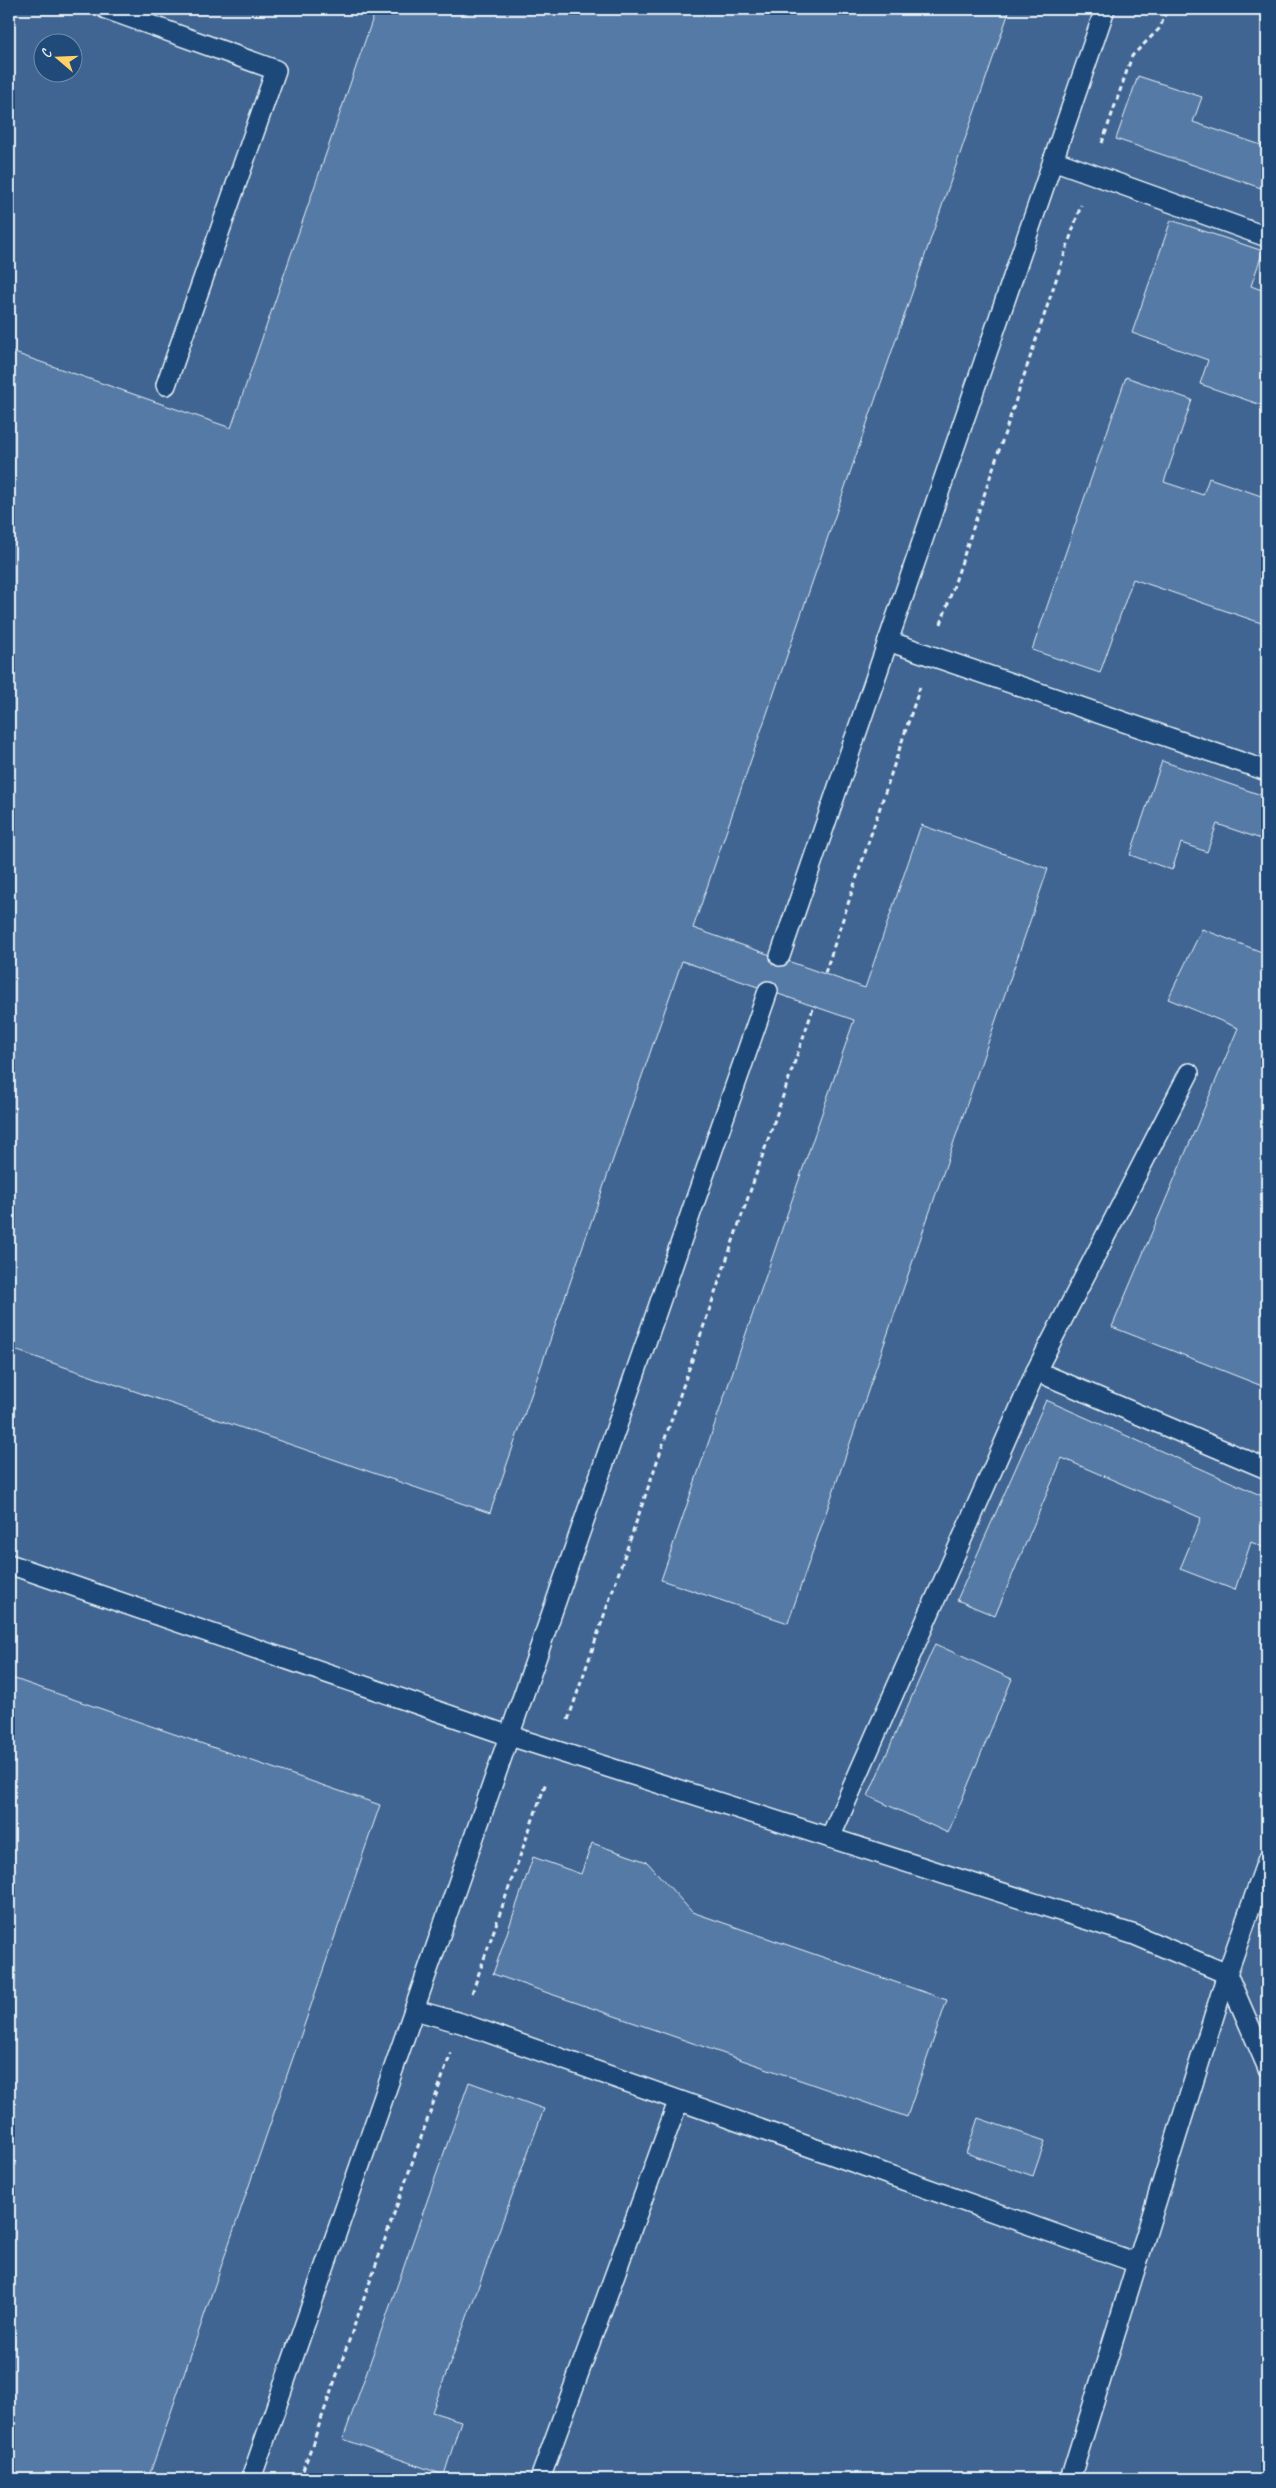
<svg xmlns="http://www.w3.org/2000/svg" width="1276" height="2488" viewBox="0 0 1276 2488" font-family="Caveat,sans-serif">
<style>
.built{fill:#3f6592;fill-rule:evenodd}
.building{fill:#577aa6;stroke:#e8f1f8}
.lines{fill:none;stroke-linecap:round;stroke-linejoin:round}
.service-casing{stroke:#e8f1f8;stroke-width:22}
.path{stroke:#e8f1f8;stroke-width:3;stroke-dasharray:5 4;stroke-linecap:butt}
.service{stroke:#1f4a7a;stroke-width:19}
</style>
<rect width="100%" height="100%" fill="#305887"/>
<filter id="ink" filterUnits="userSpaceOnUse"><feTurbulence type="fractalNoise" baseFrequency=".02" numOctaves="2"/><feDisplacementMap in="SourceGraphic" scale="10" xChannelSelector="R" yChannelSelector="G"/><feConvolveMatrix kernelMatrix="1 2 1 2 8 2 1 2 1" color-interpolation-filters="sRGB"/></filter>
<g filter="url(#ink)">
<path class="built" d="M9,9H1267V2479H9ZM42,42H72V72H42Z"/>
<g class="building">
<path d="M376,9H1010L693,928L865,988L921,825L1048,869L788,1623L661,1580L854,1020L682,961L490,1513L9,1348V351L231,428Z"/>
<path d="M1251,9H1267V14Z"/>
<path d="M1138,76L1202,97L1193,122L1267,147V190L1116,139Z"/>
<path d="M1171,220L1263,251L1251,286L1267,292V407L1200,384L1208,360L1132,333Z"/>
<path d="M1126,377L1192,400L1164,482L1203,495L1209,478L1267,498V625L1133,579L1100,673L1032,650Z"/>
<path d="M1162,761L1267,797V841L1217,824L1207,852L1181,843L1172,870L1130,855Z"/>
<path d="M1202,929L1267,954V1388L1112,1327L1238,1028L1168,999Z"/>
<path d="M1046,1400L1267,1498V1549L1251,1542L1235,1590L1180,1569L1201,1518L1062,1458L995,1616L957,1600Z"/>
<path d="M935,1644L1012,1679L948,1833L868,1796Z"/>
<path d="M9,1677L380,1805L148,2479H9Z"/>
<path d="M592,1843L647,1862L692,1912L947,2000L907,2117L493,1974L533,1857L581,1874Z"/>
<path d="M469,2082L544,2109L432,2412L461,2421L444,2475L343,2439Z"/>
<path d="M978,2118L1045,2141L1033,2176L966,2153Z"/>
</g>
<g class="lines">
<g class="service-casing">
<g id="service">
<path d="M106,9L276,70L166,385"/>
<path d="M1053,160L1267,237"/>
<path d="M888,641L1267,771"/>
<path d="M780,956L1105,9"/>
<path d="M1036,1371L1267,1469"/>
<path d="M9,1564L510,1736L1135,1935L1227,1974L1267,2066"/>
<path d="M830,1838L1036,1371L1189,1073"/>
<path d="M415,2010L461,2023L1137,2263"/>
<path d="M251,2479L768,991"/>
<path d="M540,2479L678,2102"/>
<path d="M1070,2479L1227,1974L1267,1861"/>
</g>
</g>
<g class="path">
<path d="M1102,143L1132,56L1160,28L1167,9"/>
<path d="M941,624L1081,205"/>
<path d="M825,973L920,687"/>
<path d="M568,1720L814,1006"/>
<path d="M472,1993L546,1782"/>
<path d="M300,2479L451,2053"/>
</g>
<use href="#service" class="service"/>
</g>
</g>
<rect width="1276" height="2488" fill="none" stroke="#1f4a7a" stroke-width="30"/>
<rect x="15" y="15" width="1246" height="2458" fill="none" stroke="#e8f1f8" stroke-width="2" filter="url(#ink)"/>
<g transform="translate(58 58) rotate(289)"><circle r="24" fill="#1f4a7a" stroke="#6f8dac"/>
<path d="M0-4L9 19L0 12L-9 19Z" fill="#ffd166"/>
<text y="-8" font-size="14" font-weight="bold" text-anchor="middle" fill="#e8f1f8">С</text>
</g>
</svg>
